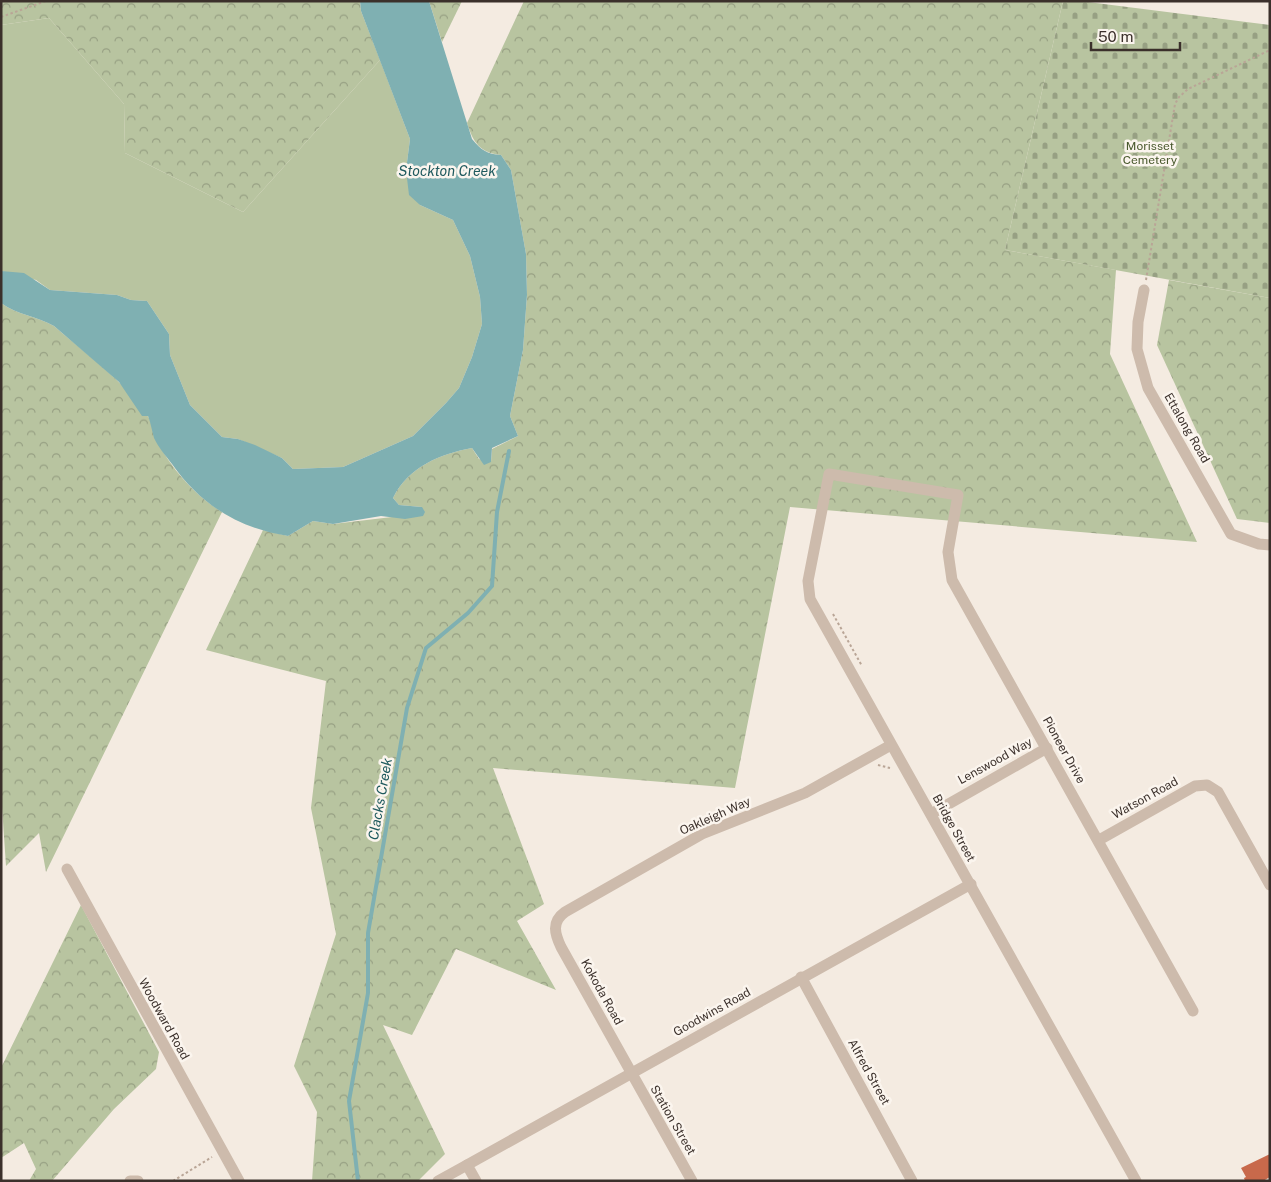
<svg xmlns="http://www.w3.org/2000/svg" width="1271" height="1182" viewBox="0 0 1271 1182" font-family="'Public Sans',sans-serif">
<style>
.green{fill:#b8c4a0}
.forest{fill:url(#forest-crowns)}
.cemetery{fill:url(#cemetery-stones)}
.water{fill:#7fb0b2}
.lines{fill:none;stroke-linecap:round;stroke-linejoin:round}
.stream{stroke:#7fb0b2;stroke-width:4}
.building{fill:#c8694b}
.path{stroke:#b9a596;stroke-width:2;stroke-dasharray:2.5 2.5;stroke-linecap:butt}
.minor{stroke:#cdbbac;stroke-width:11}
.labels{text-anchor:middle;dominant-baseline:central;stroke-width:5;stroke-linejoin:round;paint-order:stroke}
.park-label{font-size:12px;fill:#4a5a2e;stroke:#fbf5ee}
.street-label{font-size:12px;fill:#3b302b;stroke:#fbf5ee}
.water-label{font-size:14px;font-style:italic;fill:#1f5a5e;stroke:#fbf5ee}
</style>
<defs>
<pattern id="forest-crowns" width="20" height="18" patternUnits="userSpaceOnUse" patternTransform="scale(1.25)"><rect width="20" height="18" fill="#b8c4a0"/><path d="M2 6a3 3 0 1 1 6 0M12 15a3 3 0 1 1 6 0" fill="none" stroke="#97a083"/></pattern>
<pattern id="cemetery-stones" width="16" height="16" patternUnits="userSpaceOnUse" patternTransform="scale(1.25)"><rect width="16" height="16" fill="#b8c4a0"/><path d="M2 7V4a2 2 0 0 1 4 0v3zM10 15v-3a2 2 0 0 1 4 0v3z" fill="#97a083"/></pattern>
</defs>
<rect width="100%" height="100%" fill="#f4ebe1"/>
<path class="green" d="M49,18L124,104L125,153L243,212L380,60L410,139L406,170L420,205L453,220L470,256L480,297L482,324L472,357L459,388L446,403L413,436L343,467L293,469L282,458L238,439L222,437L190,405L170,355L169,334L147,301L131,300L117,295L50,290L36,280L1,271V25Z"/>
<g class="forest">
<path d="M1,1H360L361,11L380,60L243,212L125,153L124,104L49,18L1,25Z"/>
<path d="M429,1H462L442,42Z"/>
<path d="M524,1H1063L1005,250L1116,270L1110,354L1197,542L790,507L735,788L493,768L544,904L517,921L556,990L456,949L412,1035L383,1025L445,1154L418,1181H312L317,1112L294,1066L336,934L311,808L326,681L206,650L263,530L288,536L313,521L333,524L392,517L422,507L399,505L393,498C408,467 440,454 472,448L479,459L491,462L492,449L518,436L510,416L523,350L527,295L526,254L511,170L501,155C480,153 473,142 467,123Z"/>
<path d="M1169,280L1270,298V523L1237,519L1157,345Z"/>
<path d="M1,303C17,315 37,316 54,326C86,354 123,380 147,415C153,423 152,433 156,440C172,469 194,495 222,512L46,872L39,833L6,866L1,792Z"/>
<path d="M81,905L159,1052L156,1069L114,1109L52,1181H29L36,1169L24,1143L1,1158V1068Z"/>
</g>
<path class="cemetery" d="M1063,1H1080L1270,25V298L1005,250Z"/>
<path class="water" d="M360,1H429L472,139C481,150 487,154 501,155L511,170L526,254L527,295L523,350L510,416L518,436L492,448L491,462L484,465L472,448C440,454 408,467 393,498L399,505L422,507L425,512L423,516L405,519L381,516L333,524L313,521L288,536C238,528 201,505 172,464C166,456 158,447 154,438C152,431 151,424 148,416H142L119,382L54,326C37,316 17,315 1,303V271L24,273L50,290L117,295L131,300L147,301L169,334L170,355L190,405L222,437L238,439L255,445L282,458L293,469L343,467L413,436L446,403L459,388L472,357L482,324L480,297L470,256L453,220L420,205L409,195L406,170L410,139L361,11Z"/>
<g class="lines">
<path class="stream" d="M358,1181L349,1101L368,993V933L407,708L426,648L468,613L492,586L497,512L509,451"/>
</g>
<path class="building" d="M1270,1154V1177L1263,1181H1245L1244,1178L1246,1177L1241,1168Z"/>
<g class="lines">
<g class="path">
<path d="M1,17L46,1"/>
<path d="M1146,280L1175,104L1179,97L1188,89L1270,50"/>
<path d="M833,614L862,666"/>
<path d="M878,765L890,768"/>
<path d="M173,1181L212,1157"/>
</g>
<g class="minor">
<path d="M1144,290L1138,322L1137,349L1148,388L1231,534L1259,544L1270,545"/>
<path d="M931,814L1047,748"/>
<path d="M1099,840L1195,786L1207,785L1218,792L1270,885"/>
<path d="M67,869L239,1181"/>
<path d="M801,977L912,1181"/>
<path d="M130,1181H138"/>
<path d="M438,1181L467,1165"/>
<path d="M476,1181L467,1165L971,884"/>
<path d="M692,1181L561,947C555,934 551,922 565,912L702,834L805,793L891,745"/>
<path d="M1136,1181L810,599L808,581L829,474L958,495L948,552L952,580L1193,1011"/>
</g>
</g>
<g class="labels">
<g class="park-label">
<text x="1150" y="146">Morisset<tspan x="1150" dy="14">Cemetery</tspan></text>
</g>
<g class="street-label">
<text transform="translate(1187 428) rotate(60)">Ettalong Road</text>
<text transform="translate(1064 750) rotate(61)">Pioneer Drive</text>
<text transform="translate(995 761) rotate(-29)">Lenswood Way</text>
<text transform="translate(1145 798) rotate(-29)">Watson Road</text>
<text transform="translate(715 816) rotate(-24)">Oakleigh Way</text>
<text transform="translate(954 828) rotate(61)">Bridge Street</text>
<text transform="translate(602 992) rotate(61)">Kokoda Road</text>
<text transform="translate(712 1012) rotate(-29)">Goodwins Road</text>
<text transform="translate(164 1019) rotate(61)">Woodward Road</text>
<text transform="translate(869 1072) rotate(61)">Alfred Street</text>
<text transform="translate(673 1120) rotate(60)">Station Street</text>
</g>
<g class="water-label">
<text x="447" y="171">Stockton Creek</text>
<text transform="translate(380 799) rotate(-80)">Clacks Creek</text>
</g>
</g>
<rect width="1271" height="1182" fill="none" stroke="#3b302b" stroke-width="5"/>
<path d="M1091 42v8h89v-8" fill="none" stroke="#3b302b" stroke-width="2.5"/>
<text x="1098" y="42" font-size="15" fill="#3b302b" stroke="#fbf5ee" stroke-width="4" paint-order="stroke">50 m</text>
</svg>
